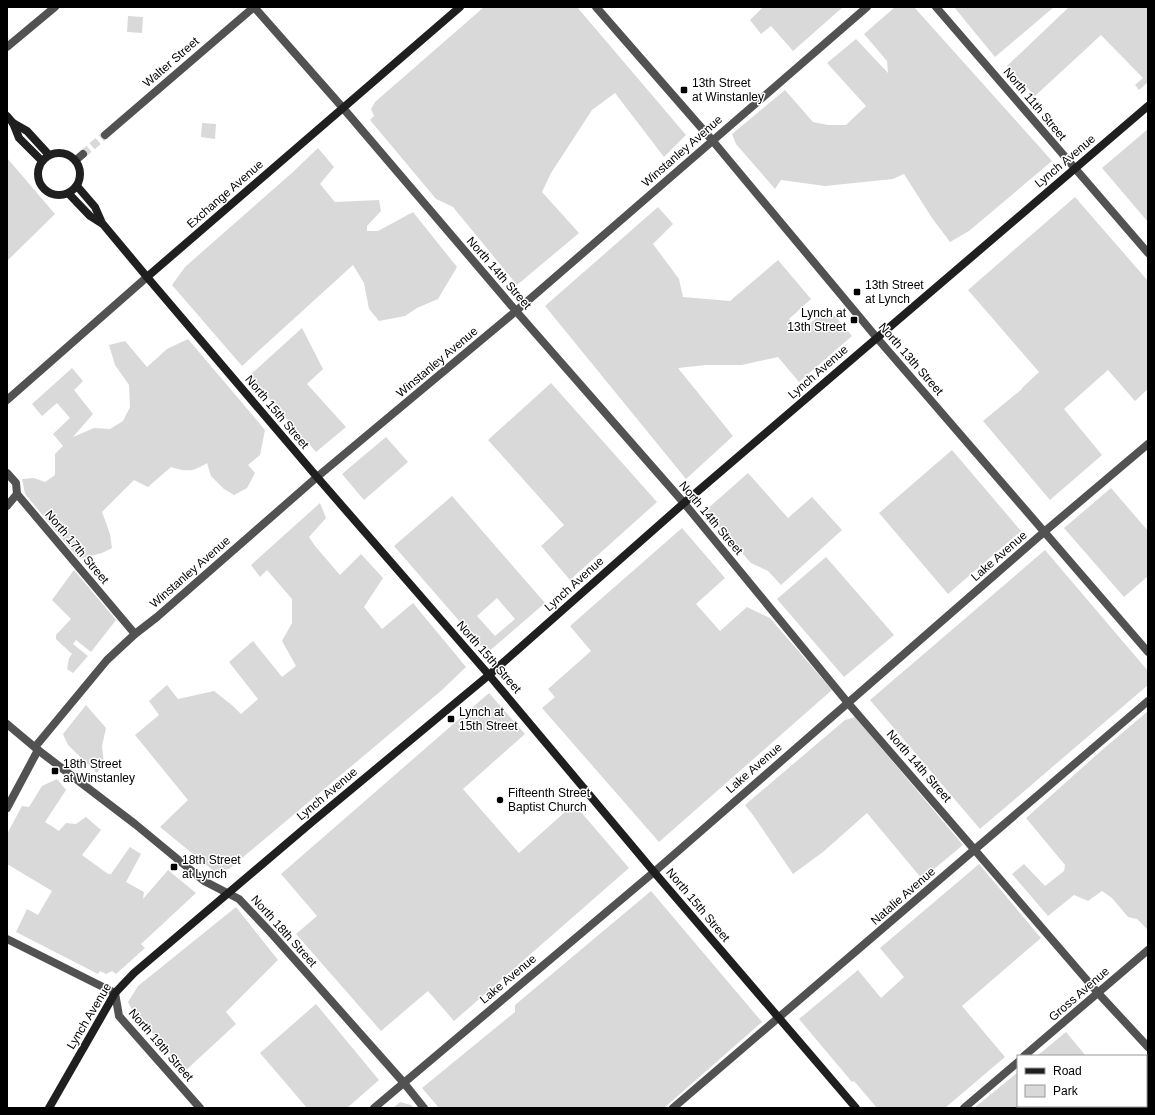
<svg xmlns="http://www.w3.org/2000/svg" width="1155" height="1115" viewBox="0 0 1155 1115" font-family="Helvetica,sans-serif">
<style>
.green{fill:#d9d9d9;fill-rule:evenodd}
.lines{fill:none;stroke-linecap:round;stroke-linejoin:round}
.street-tunnel{stroke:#d9d9d9;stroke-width:8;stroke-dasharray:8 4;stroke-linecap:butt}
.street{stroke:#525252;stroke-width:8}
.secondary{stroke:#1f1f1f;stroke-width:8}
.tram{stroke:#000;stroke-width:1}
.poi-dot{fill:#000;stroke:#fff;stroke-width:1.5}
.labels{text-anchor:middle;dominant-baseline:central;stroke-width:3;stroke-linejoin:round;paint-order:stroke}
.street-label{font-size:12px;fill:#000;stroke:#fff}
.poi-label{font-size:12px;fill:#000;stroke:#fff;text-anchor:start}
</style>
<rect width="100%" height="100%" fill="#fff"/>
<g class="green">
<path d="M484,7H577L686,135L664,157L615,93L592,110L551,173L542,192L579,233L517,285L453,207L436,199L370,120L374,116L371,109L375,102Z"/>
<path d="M763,7H843L793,51L771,26L761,34L750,20Z"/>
<path d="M895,7H914L1052,161L969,231L950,242L932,218L904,174L893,179L825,186L781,180L775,189L736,144L732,134L785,90L813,122L828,125H846L866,106L827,63L856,39L888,73L887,61L864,34Z"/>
<path d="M954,7H1054L995,57Z"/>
<path d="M1069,7H1148V82L1139,90L1135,85L1143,78L1101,35L1035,96L1007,66Z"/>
<path d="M128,16L143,17L142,33L127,32Z"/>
<path d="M202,123L216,124L215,139L201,137Z"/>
<path d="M1148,129V222L1102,168Z"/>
<path d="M318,148L334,167L320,184L335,202L379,200L381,211L367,226V231H378L413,212L457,267L438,299L417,308L405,316L379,321L369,309L364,283L353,265L242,366L172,285L185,267L294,171Z"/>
<path d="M7,158L55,214L7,261Z"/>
<path d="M1075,197L1148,281V389L1135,401L1108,370L1064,409L1102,455L1050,500L983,421L1022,389V388L1039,372L968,290Z"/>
<path d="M658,207L673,224L653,244L679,279L683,297L730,301L778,260L811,299L789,319L800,332L828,308L852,336L799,382L778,357L742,365H706L678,368L733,436L686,479L545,306Z"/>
<path d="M302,328L323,369L307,384L346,427L316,452L249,376Z"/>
<path d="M188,339L265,430L260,455L248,465L255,473L247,488L234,495L224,489L211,476L207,463C193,472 187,472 171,467L148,487L134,480L102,512L110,534L112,548L102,553L79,559L25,494L22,479L34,478L45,482L55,475V454L63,446L53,434L70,418L57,403L42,416L32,404L72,368L83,381L74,390L93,414L73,437L94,428L110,429L123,421L130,407L129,385L115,365L109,345L125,341L147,367L167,349Z"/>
<path d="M551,383L657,502L570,580L541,546L564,525L488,440Z"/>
<path d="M386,437L408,462L364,500L342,474Z"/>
<path d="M952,450L1021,531L948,594L879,513Z"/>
<path d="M748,473L788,518L812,497L842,530L781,585L768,571L751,563L705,511Z"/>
<path d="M1111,488L1148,531V576L1124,597L1064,528Z"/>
<path d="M452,496L545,603L487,653L394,546ZM497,598L515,619L495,636L477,616Z"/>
<path d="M320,503L326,518L309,537L315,546L340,575L361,554L383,578L364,607L382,629L413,603L466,667L442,690L229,869L215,872L160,827L188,800L135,735L159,715L149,701L167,685L178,699L214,691L233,706L241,714L258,699L229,662L253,641L282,677L296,666L282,641L292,623V599L267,570L260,577L251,565Z"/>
<path d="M682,528L725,578L696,604L720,631L747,607L770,618L832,690L659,842L542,708L555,697L548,689L591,651L570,626Z"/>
<path d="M1045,550L1148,671V685L980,829L870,700Z"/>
<path d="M826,557L894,635L844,677L777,599Z"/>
<path d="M74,570L116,620L91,652L76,640L73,644L88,656L73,673L67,669L69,658L72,654L56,639V635L71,619L52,600Z"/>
<path d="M489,693L525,734L463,789L519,853L574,804L629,868L454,1021L428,991L381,1031L296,934L317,916L281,874Z"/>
<path d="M86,705L106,728L102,746L104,764L97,773L68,745L63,734Z"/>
<path d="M1148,711V930L1137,919L1128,917L1112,898L1102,891L1088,901L1074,895L1048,916L1012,874L1024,864L1045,886L1064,871L1065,865L1026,818L1102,750Z"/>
<path d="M855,717L963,845L922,879L867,813L823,852L793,874L753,815L745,805L845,720Z"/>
<path d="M57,779L66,790L45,822L59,831L66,823L76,824L86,817L101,830L82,855L108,874H111L130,847L141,854L126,882L144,892L143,899L168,870L196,893L141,944L145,948L116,974L112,971L106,974L100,971L98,974L16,932L27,909L38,915L52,891L7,864V834L22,806L29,807L42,786Z"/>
<path d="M979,864L1041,938L962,1006L1005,1057L945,1108H877L854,1081L852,1082L799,1019L858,970L881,998L904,977L880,948Z"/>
<path d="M651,891L762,1022L664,1108H439L422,1088L515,1012V1005Z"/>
<path d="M236,907L278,960L226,1012L236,1024L185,1071L131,1008L128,1002L138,986Z"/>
<path d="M316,1004L379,1080L347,1108H307L260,1053Z"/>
<path d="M1066,1032L1086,1056H1037Z"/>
<path d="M1146,1070V1073L1148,1072V1108H974L1018,1072V1106H1146Z"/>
<path d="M400,1102L411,1105L414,1108H393Z"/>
</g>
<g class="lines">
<path class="street-tunnel" d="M83,154L105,135"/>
<g class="street">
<path d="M254,7L343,108L516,311L684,503L848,703L1098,993L1148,1047"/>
<path d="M596,7L712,140L877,338L1148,652"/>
<path d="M936,7L1148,253"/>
<path d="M7,47L55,7"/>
<path d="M105,135L254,7"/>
<path d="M76,160L83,154"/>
<path d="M7,400L147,277"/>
<path d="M7,473L16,483L17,494L135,634"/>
<path d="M7,506L17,494"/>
<path d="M7,724L38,750L135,824L204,881L239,899L272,934L404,1083L424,1108"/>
<path d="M35,747L107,660L135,634L157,617L317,477L516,311L867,7"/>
<path d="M7,808L38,750"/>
<path d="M7,939L115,993L119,1016L200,1108"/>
<path d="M1024,1056L1148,950"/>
<path d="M374,1108L654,872L1044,532L1148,444"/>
<path d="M673,1108L1148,701"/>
<path d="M964,1108L1018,1062"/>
</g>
<g class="secondary">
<path d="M7,116L13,123L19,138L42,161"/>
<path d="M13,123L27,131L49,155"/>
<circle cx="59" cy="174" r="21"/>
<path d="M77,186L95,207L102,223L147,277L317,477L489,675L654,872L856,1108"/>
<path d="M69,194L90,216L101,223"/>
<path d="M147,277L460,7"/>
<path d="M49,1108L115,993L134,973L312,822L489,675L684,503L1148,106"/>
</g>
<path class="tram" d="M7,9L9,7"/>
</g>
<g class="poi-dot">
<rect x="680" y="86" width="8" height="8" rx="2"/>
<rect x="853" y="288" width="8" height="8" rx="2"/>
<rect x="850" y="316" width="8" height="8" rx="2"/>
<rect x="447" y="715" width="8" height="8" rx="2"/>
<rect x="51" y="767" width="8" height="8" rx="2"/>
<circle cx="500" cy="800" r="4"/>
<rect x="170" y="863" width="8" height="8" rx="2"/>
</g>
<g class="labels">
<g class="street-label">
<text transform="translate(171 62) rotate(-41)">Walter Street</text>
<text transform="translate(1035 104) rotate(50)">North 11th Street</text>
<text transform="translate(682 151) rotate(-41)">Winstanley Avenue</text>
<text transform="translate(1065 161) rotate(-40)">Lynch Avenue</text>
<text transform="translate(225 194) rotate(-41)">Exchange Avenue</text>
<text transform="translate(499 273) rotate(49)">North 14th Street</text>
<text transform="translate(911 359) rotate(49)">North 13th Street</text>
<text transform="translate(437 362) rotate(-40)">Winstanley Avenue</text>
<text transform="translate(818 372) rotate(-41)">Lynch Avenue</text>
<text transform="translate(277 412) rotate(50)">North 15th Street</text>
<text transform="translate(711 518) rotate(50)">North 14th Street</text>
<text transform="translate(77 547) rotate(50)">North 17th Street</text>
<text transform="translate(999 556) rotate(-41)">Lake Avenue</text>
<text transform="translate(190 572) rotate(-41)">Winstanley Avenue</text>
<text transform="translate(574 584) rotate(-42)">Lynch Avenue</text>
<text transform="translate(489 657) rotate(49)">North 15th Street</text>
<text transform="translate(919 766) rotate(49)">North 14th Street</text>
<text transform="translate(754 768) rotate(-41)">Lake Avenue</text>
<text transform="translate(327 794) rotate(-40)">Lynch Avenue</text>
<text transform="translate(903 896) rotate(-41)">Natalie Avenue</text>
<text transform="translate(698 905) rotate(50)">North 15th Street</text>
<text transform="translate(284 931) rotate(48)">North 18th Street</text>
<text transform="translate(508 979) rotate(-40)">Lake Avenue</text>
<text transform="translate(1079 994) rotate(-41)">Gross Avenue</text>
<text transform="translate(89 1016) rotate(-59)">Lynch Avenue</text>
<text transform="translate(161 1045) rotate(49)">North 19th Street</text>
</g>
<g class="poi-label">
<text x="692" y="83">13th Street<tspan x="692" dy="14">at Winstanley</tspan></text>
<text x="865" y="285">13th Street<tspan x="865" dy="14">at Lynch</tspan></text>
<text x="846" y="313" text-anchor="end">Lynch at<tspan x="846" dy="14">13th Street</tspan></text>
<text x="459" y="712">Lynch at<tspan x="459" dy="14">15th Street</tspan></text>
<text x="63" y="764">18th Street<tspan x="63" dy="14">at Winstanley</tspan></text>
<text x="508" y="793">Fifteenth Street<tspan x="508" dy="14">Baptist Church</tspan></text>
<text x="182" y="860">18th Street<tspan x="182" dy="14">at Lynch</tspan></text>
</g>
</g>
<rect width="1155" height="1115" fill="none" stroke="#000000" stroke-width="16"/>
<rect x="1017" y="1055" width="130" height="52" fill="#ffffff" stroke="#999999"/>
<rect x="1025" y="1068" width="20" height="6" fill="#1f1f1f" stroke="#999999"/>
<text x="1053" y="1075" font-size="12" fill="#000000">Road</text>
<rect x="1025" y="1085" width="20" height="12" fill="#d9d9d9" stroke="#999999"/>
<text x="1053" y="1095" font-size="12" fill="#000000">Park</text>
</svg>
